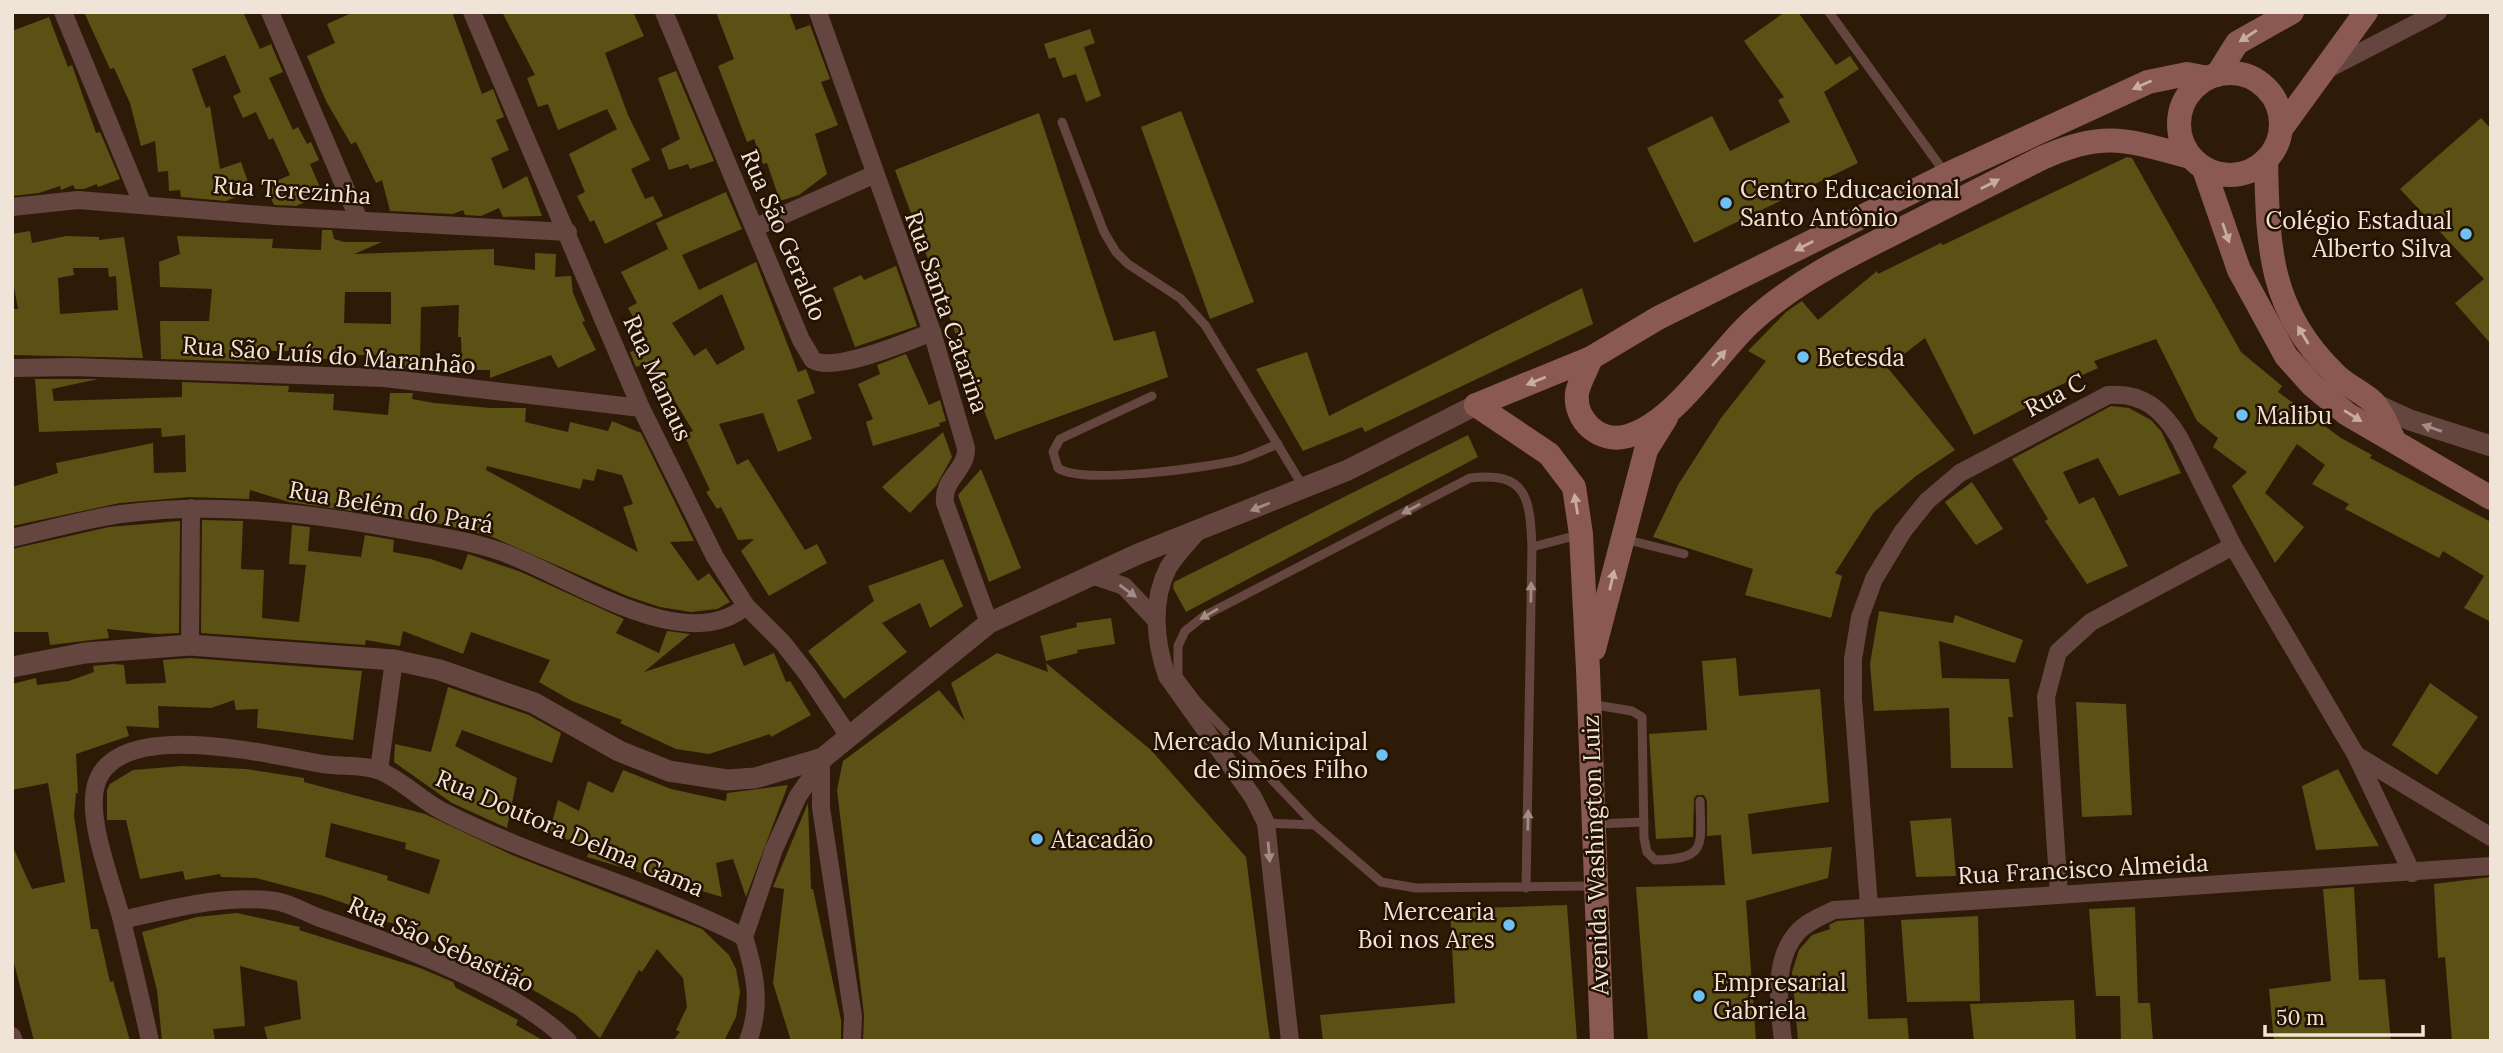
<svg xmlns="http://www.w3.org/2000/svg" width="2503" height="1053" viewBox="0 0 2503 1053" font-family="Lora,serif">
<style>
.building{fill:#5b5115;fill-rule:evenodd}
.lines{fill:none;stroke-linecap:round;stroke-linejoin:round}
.service{stroke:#64453f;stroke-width:9}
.minor{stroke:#64453f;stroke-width:18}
.tertiary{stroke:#64453f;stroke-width:21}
.secondary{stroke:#8a5951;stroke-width:24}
.oneway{fill:#c7aca1}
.oneway2{fill:#a38c83}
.poi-dot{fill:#6ec2f3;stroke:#231202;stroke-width:2.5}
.labels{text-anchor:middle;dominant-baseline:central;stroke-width:5;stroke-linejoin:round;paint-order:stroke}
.poi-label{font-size:24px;fill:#f0e3d7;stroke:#231202;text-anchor:start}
.street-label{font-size:24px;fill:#f0e3d7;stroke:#231202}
</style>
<rect width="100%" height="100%" fill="#2d1b08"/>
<g class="building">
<path d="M84,12H243L260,49L271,44L283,72L269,78L293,130L298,127L307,144L311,142L319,160L310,164L323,194L296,206L274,205L265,186L290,175L273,138L269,140L256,112L243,118L233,96L241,92L225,55L192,69L206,108L210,106L220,169L241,162L251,191L226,201L181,197L180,190L169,191L168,171L158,172L155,141L141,146L130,103L114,68L110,69Z"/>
<path d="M354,12H452L482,94L493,89L504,117L496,120L509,150L491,158L503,189L527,176L542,216L503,217L499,208L481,216L465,215L463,210L453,214L390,211L382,180L376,183L356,142L351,144L326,101L307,56L335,43L327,24Z"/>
<path d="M502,12H633L644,36L605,53L628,115L650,160L631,169L645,199L653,196L663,216L605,244L594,220L590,222L577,196L585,192L569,154L617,129L607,109L558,130L548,104L538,107L527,78L535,75Z"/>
<path d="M716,12H789L796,30L810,25L830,79L821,82L838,125L815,134L827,174L799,195L780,201L767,163L763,164L754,139L747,142L718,66L734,59Z"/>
<path d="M1785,12H1798L1836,65L1850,56L1859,69L1824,92L1858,163L1694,243L1647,148L1712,116L1730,151L1790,122L1778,100L1784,97L1744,41Z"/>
<path d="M49,17L68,67L72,65L96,133L100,132L120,179L98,187L97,184L84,189H75L73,185L61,190L60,186L39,193L12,196V31Z"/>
<path d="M1090,29L1095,43L1084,47L1101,96L1086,102L1076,74L1063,78L1055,57L1049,59L1044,44Z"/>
<path d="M676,71L714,161L690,169L688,164L669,170L661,149L680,139L658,78Z"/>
<path d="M1181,111L1254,302L1210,319L1141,127Z"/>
<path d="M1039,113L1114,341L1155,331L1168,377L995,440L895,170Z"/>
<path d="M2481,118L2491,129V344L2455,303L2484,279L2400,189Z"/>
<path d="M2127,157L2132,158L2241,352L2282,386L2278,392L2341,438L2372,455L2370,458L2491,522V622L2464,608L2484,576L2443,551L2439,558L2345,509L2349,504L2312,484L2325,465L2297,444L2265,493L2304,527L2275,563L2232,486L2247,472L2213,447L2218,438L2197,421L2156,339L2094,361L2098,368L2032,398L2035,403L1974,435L1925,338L1887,367L1955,450L1916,476L1874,512L1835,573L1842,576L1831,618L1745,595L1753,569L1653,537L1678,485L1721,418L1766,361L1748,351L1786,312L1802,301L1818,320L1877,271L1878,274L1941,243L1943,245Z"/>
<path d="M726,192L742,229L682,255L699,290L756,262L798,372L806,369L815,393L797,400L812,439L778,452L763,413L719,424L737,465L748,459L805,550L817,544L827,563L769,596L741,551L754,539L738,540L721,507L717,509L706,492L710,490L684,435L693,431L670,393L666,396L645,364L636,367L630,352L649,345L628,308L637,303L621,272L668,249L656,223ZM722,294L745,349L717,365L706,348L694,356L672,323Z"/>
<path d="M322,230H332L334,239L344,242H382L354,254L494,249V265L535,270V253L556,254L555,277L571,276L573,293L585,321L582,322L596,350L558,368L551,355L490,378V370H462L461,337H458L459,305L421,307L420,366H416L415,370L397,368V359H382V355H344V359H316V351H266V362L161,359L160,321H209L212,289L160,287L159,262L180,254L177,236L273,239L272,248L321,250ZM345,292H391V324L344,323Z"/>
<path d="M30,231L32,243L66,236L99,237V240L124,237L143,358L12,355V309H18L12,276V234ZM73,268H108L109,277L116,276L118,310L60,314L58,278L74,275Z"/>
<path d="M896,266L917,326L855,347L833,288L861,275L864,280Z"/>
<path d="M1582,288L1593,324L1365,432L1362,427L1303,451L1256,369L1307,352L1329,416Z"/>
<path d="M906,354L929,405L940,400L946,421L939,423L940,426L873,446L866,422L873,419L858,384L880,374L877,365Z"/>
<path d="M35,379H98L52,389L54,401L182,397V382L289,386L288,392L334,394L333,410L388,415L390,393H413L412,399L434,403L490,408H526L525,422L568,432L570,422L608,431L612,421L641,433L694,541L670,542L698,581L709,573L730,602L717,609L691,612L660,607L627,596L490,536L441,524L289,502L250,490L249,499L190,497L120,503L12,526V487L58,473L56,463L153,443L154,473L186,472L185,435L162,437L161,428L39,432ZM487,466L580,489L583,479L594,481L597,469L622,475L633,504L623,507L638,552L486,470Z"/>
<path d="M2111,406L2129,408L2151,420L2161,431L2181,473L2119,496L2098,458L2063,472L2079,504L2094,497L2128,566L2087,584L2045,521L2048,519L2012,459Z"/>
<path d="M943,432L952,457L936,486L910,513L882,487Z"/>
<path d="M1468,435L1478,457L1186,612L1173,588L1174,582Z"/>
<path d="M981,469L1021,568L989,582L958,495Z"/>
<path d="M1972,482L2003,529L1976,545L1945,502Z"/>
<path d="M202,520L243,521L241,569L264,570L262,618L299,622L306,565L289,564L292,525L310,527L308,551L361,557L365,535L394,540L393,552L431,559L462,570L468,554L521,572L624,619L616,633L659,653L667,631L690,634L644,672L734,643L744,666L774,653L786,682L790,681L811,715L771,737L770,734L709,754L676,749L620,723L622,720L572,701L539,682L550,660L471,632L463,654L403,631L400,646L366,640L365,645L201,633Z"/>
<path d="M180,521L179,633L157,634L107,629L109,638L50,645L48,632H12V549L109,527Z"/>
<path d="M943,559L963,606L930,628L920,603L882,623L907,652L844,699L808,651L874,601L868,586Z"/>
<path d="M1879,611L1953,623L1955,615L2023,640L2015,663L1939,641L1942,678L2009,679L2013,717H2008L2013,768H1951L1949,708L1874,711L1870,664Z"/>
<path d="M1111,618L1115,644L1077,650L1078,653L1046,661L1040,636L1077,627L1076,623Z"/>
<path d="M997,653L1048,672L1046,663L1151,750L1246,857L1270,1041H863L864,1015L837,790L843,761L939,690L965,721L951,683Z"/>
<path d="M190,658L362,671L353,740L257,728L258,709L236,710L234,700L211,708L158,706L159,728L126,726L129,736L76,754L78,793H76L74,816L91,929H98L110,982L113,981L130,1041H34L12,955V845L32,889L65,882L48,783L12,790V684L36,678L37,685L69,681L94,672L93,666L113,664L124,665L126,684L166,683L163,660Z"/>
<path d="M1736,658L1739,696L1820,689L1829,802L1748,814L1752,854L1832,847L1828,878L1746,901L1756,1041H1648L1636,887L1725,885L1721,835L1707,836V801L1704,795H1697L1694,798L1693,837L1656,839L1649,734L1707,730L1702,661Z"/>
<path d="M2430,683L2478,717L2437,775L2392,745Z"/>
<path d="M448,687L529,715L561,733L552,763L462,730L455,746L517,778L507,828L452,803L394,762L395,744L431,752Z"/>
<path d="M2076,702L2126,704L2132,815L2082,817Z"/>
<path d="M182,766L246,769L304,778V782L425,814L512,855L702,929L729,955L736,969L740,992L736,1017L724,1041H673L680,1032L676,1030L687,1007L683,978L657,949L642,972L639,970L600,1038L576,1015L528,987L530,982L497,966L495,971L400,925L379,920L380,916L324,896L256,878L221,877L220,874L185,880L183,871L140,879L126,820H107V790L110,784L133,770ZM331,823L406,843L405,849L440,860L429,894L387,880L388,876L325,857Z"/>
<path d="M2338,769L2366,822L2379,846L2316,850L2302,786Z"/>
<path d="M623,770L671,789L726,801L727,793L788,785L746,897L733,859L716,863L722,897L587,857L591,847L549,834L558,800L579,811L588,781L613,793Z"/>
<path d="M808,803L811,889H813L841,1020V1041H791L773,983L784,889L773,887Z"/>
<path d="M1951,818L1956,876L1916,877L1910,821Z"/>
<path d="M2491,877V1041H2452L2445,957L2438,958L2434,884Z"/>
<path d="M2354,887L2359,980L2385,979L2391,1041H2274L2269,989L2331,981L2323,889Z"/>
<path d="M1567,905L1577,1041H1323L1320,1015L1455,1003L1450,909Z"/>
<path d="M2135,907L2138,1003H2150L2153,1041H2121L2120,996H2096L2089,909Z"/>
<path d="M237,913L300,927L299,930L420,968L453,982L456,988L518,1020L516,1025L544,1041H268L264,1027L301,1019L297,981L240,966L245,1026L213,1029L215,1041H162L157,990L142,932L197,917Z"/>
<path d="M1978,916L1980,1001L1907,1002L1901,920Z"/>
<path d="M1864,919L1868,1019L1907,1018L1909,1041H1798L1792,972L1799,950L1812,935L1830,929L1829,925L1837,921Z"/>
<path d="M2074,1000L2076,1041H1974L1970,1004Z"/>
</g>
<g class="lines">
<g class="service">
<path d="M1829,12L1945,173"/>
<path d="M1062,122L1104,232L1116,252L1128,264L1180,298L1205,325L1304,488"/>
<path d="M1152,396L1060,439L1053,452L1058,468C1082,485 1206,468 1238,460C1251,456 1265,449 1278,444"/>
<path d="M1624,539L1684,554"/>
<path d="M1532,547L1578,535"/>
<path d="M1590,704L1632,711L1642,717L1644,838L1647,852L1655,860C1707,859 1701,847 1700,801"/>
<path d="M1266,823L1315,825"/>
<path d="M1596,824L1644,822"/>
<path d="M1526,888L1532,547C1530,498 1527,471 1470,478L1204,616L1185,631L1178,646V676L1196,700L1315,825L1381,882L1416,888L1595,886"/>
</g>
<g class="minor">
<path d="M63,12L142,203"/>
<path d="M270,12L359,220"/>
<path d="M472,12L641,408L715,557L746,606L783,643L808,675L848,735"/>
<path d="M664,12L801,340L813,360C835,373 909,341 932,332"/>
<path d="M818,12L932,332L966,448C967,470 942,479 945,503L989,623"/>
<path d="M2326,70L2438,12"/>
<path d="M12,207L78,200L275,216L568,232"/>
<path d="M756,227L873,175"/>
<path d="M12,368L74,367L384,378L641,408"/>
<path d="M1196,533C1187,544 1175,556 1168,568C1151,601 1155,642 1167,676L1253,797L1266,823L1290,1041"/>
<path d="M12,538C48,530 85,519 121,514C214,502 304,512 396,529C430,535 466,540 499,551C563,572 684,660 746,606"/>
<path d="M1091,575L1124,586L1156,620"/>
<path d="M190,645L191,508"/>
<path d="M2356,755L2491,837"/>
<path d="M821,765V808L853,1016L852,1041"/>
<path d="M379,770L394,660"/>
<path d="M2059,895L2046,697L2058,652L2091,622L2233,546"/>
<path d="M1869,905L1853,699V659L1860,617L1874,579L1903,531L1927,501L1960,473L2108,395C2143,392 2163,410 2180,439L2233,546L2356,755L2412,873"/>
<path d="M122,920C171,909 224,894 275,901C290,903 306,913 320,918C391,942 516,988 568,1041"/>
<path d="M744,937L774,849L798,796L822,762"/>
<path d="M744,937C755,972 762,1005 748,1041"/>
<path d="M12,1036L14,1041"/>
<path d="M150,1041C141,1000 131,958 121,917C112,883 88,823 95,789C110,713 273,756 323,764C340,767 364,764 380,771C402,780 421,800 442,811C539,861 647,887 744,937"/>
<path d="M1783,1041C1779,1007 1772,961 1797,933C1806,922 1822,916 1834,910L2491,866"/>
</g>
<g class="tertiary">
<path d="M2375,404L2410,420L2491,446"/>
<path d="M12,667L85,653L190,645L394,660L440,670L534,703L619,751L669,771L727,780L755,778L823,758L989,623L1138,554L1348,470L1476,405"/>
</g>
<g class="secondary">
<circle cx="2230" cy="124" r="51"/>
<path d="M2217,75L2237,43L2292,12"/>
<path d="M2281,129L2366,12"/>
<path d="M2266,160C2268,245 2268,309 2334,373C2345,385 2361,391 2373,402C2382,411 2388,428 2394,440"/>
<path d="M2204,169L2239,270L2286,356L2312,385L2347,414L2491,498"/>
<path d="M1591,358C1587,369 1579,382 1577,393C1574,421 1600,444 1628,436C1674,423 1714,358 1748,325C1792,283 1846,257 1900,230C1947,206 1994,182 2042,158C2104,130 2127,140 2190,157"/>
<path d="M1476,405L1591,358L1658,318L1946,175L2148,82L2187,74L2208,78"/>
<path d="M1476,405L1549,454L1574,487L1581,534L1588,670L1602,1041"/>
<path d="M1594,649L1646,450L1666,418"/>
</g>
</g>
<defs><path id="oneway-solid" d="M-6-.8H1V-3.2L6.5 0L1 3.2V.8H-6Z" transform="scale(1.75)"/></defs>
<g class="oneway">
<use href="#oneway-solid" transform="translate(2248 36) rotate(147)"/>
<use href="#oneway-solid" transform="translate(2142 85) rotate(156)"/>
<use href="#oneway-solid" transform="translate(1990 184) rotate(-27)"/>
<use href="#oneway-solid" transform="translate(2226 233) rotate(71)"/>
<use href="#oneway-solid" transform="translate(1804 246) rotate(153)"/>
<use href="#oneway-solid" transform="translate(2303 335) rotate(-121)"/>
<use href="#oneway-solid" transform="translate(1719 358) rotate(-49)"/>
<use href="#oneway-solid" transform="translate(1536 381) rotate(158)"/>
<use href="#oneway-solid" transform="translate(2353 416) rotate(32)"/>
<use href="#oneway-solid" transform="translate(1576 504) rotate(-99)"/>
<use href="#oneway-solid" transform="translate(1612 580) rotate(-77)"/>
</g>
<g class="oneway2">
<use href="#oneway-solid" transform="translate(2432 428) rotate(-161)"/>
<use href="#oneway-solid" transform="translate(1260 507) rotate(158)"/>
<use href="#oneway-solid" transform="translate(1411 509) rotate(152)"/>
<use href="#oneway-solid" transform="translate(1128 591) rotate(36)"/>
<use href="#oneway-solid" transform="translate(1531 592) rotate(-89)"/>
<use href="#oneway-solid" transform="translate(1209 614) rotate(150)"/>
<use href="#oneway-solid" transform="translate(1528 820) rotate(-89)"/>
<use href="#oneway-solid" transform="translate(1269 852) rotate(85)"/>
</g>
<g class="poi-dot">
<circle cx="1726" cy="203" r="7"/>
<circle cx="2466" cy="234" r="7"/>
<circle cx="1803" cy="357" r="7"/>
<circle cx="2242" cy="415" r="7"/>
<circle cx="1382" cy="755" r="7"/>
<circle cx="1037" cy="839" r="7"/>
<circle cx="1509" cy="925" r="7"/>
<circle cx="1699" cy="996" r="7"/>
</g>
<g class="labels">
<g class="poi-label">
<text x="1740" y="189">Centro Educacional<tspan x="1740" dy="28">Santo Antônio</tspan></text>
<text x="2452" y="220" text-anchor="end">Colégio Estadual<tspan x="2452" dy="28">Alberto Silva</tspan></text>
<text x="1817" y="357">Betesda</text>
<text x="2256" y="415">Malibu</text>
<text x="1368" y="741" text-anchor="end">Mercado Municipal<tspan x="1368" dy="28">de Simões Filho</tspan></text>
<text x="1051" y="839">Atacadão</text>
<text x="1495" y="911" text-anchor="end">Mercearia<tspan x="1495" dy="28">Boi nos Ares</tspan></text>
<text x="1713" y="982">Empresarial<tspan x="1713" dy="28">Gabriela</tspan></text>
</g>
<g class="street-label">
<text transform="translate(292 190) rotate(4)">Rua Terezinha</text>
<text transform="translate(784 235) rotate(67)">Rua São Geraldo</text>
<text transform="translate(947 312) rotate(71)">Rua Santa Catarina</text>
<text transform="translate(329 355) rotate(4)">Rua São Luís do Maranhão</text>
<text transform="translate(658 378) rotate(66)">Rua Manaus</text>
<text transform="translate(2055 395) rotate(-28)">Rua C</text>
<text transform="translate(391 507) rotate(10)">Rua Belém do Pará</text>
<text transform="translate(570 833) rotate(23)">Rua Doutora Delma Gama</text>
<text transform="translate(1595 855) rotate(-92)">Avenida Washington Luiz</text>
<text transform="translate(2083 869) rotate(-3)">Rua Francisco Almeida</text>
<text transform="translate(441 944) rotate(24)">Rua São Sebastião</text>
</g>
</g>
<rect width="2503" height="1053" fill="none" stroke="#f0e3d7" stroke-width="28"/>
<path d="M2265 1025v10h158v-10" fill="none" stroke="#f0e3d7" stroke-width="3.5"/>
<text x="2276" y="1025" font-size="21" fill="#f0e3d7" stroke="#231202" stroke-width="5" paint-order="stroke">50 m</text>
</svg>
